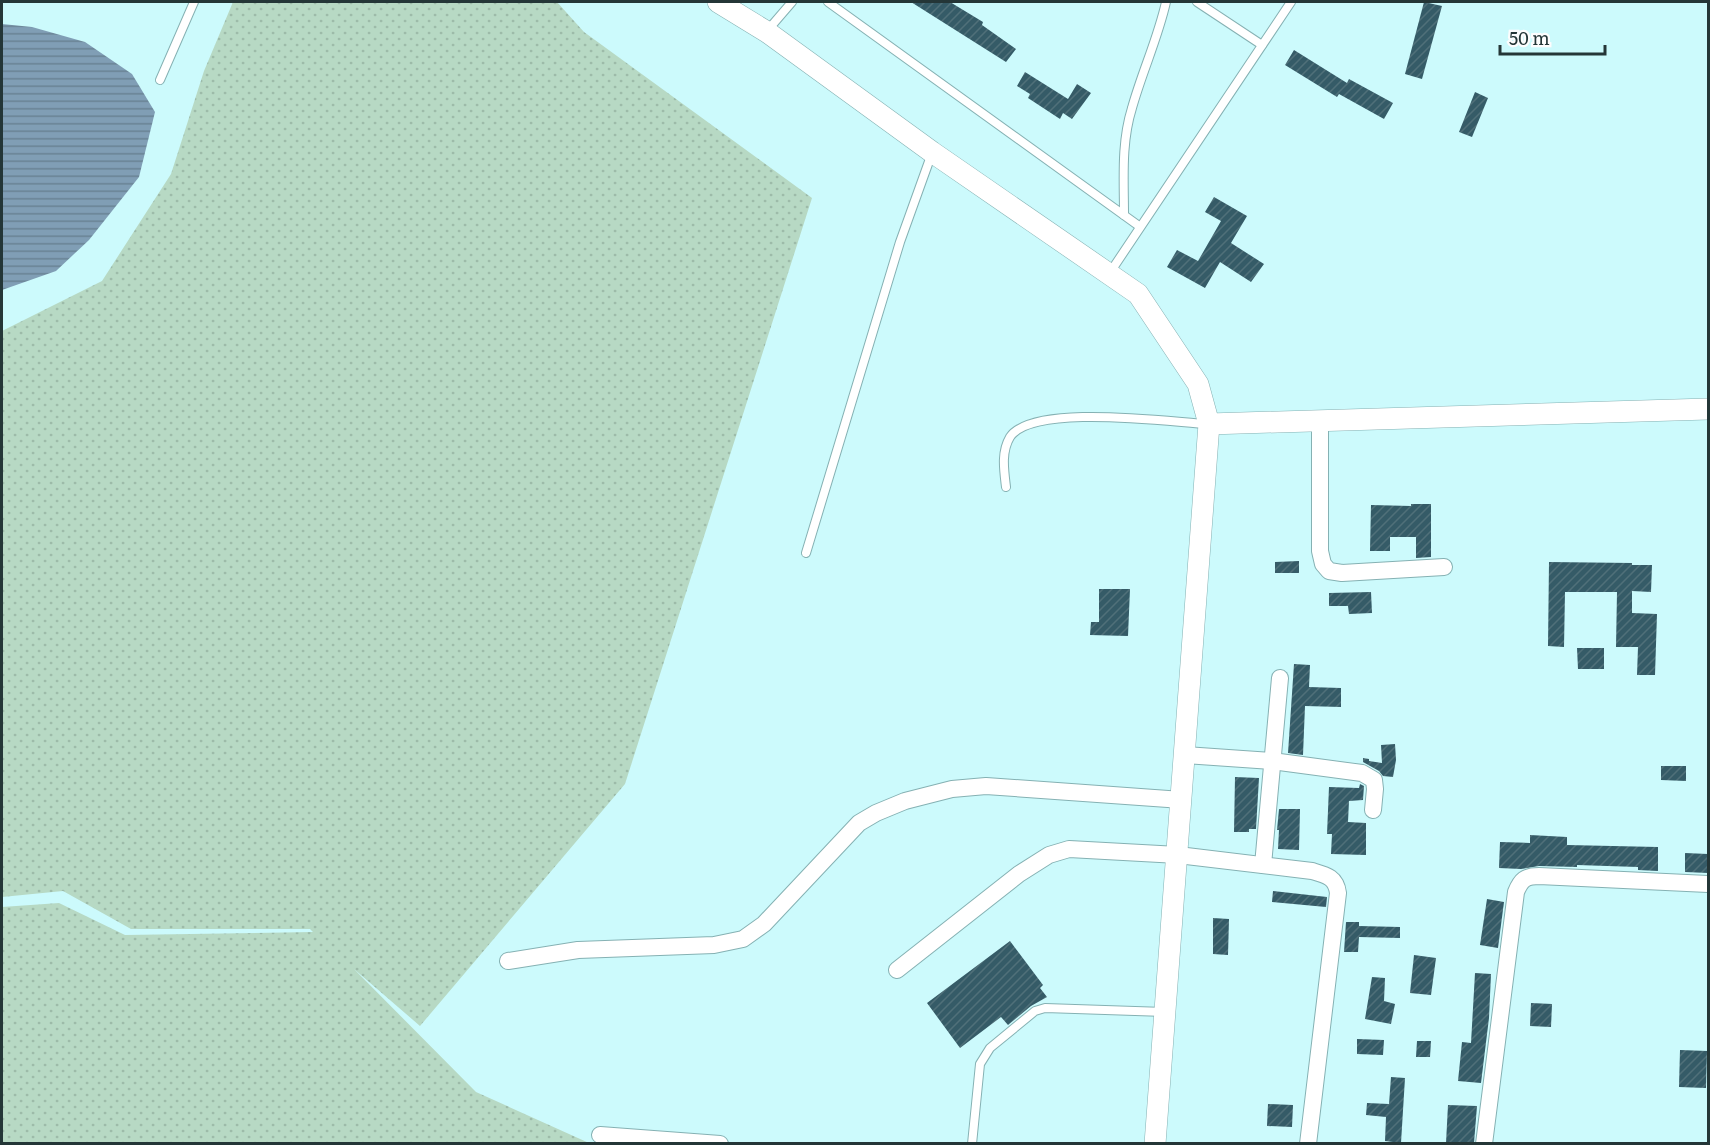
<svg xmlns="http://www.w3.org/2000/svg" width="1710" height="1145" viewBox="0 0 1710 1145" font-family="Literata,serif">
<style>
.grass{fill:url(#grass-dots)}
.water{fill:url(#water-rules)}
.building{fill:url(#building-hatch)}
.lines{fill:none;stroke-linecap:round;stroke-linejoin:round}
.service-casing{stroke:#85b1b3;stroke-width:10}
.minor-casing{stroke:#85b1b3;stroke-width:18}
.tertiary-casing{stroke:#85b1b3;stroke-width:22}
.service{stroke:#fff;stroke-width:8}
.minor{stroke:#fff;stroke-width:16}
.tertiary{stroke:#fff;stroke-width:21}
</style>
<defs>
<pattern id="grass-dots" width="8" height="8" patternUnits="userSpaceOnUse" patternTransform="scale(1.5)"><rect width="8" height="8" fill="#b7d9c4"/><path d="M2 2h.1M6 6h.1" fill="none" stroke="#9dbba9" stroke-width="1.8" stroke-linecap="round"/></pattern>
<pattern id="water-rules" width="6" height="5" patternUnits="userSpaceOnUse" patternTransform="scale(1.5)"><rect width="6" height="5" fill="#809eb5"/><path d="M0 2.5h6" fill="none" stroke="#698294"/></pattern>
<pattern id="building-hatch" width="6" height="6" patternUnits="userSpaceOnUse" patternTransform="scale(1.5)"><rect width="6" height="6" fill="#355b67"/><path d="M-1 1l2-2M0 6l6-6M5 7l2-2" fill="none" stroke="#507079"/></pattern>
</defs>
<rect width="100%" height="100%" fill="#ccfafc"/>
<path class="grass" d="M233,2H557L584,32L812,198L625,784L420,1026L354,969L476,1092L589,1143H2V907L59,903L125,935L313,932L310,929H131L63,891L2,897V331L102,281L171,174L204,71Z"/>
<path class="water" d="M2,24L32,27L85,42L132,74L155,112L139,177L89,240L56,271L2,290Z"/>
<g class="building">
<path d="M911,2H950L983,22L982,25L1016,49L1006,62Z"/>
<path d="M1424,2L1442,6L1422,79L1405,74Z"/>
<path d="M1294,50L1347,83L1349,79L1393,103L1384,119L1339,94L1337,97L1285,65Z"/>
<path d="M1025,72L1068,99L1077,84L1091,93L1072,119L1063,113L1060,119L1028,98L1030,94L1017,86Z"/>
<path d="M1475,92L1488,98L1472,137L1459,132Z"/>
<path d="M1214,197L1247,216L1231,243L1264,264L1251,282L1220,262L1205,288L1167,267L1177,250L1198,261L1221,221L1205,212Z"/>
<path d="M1411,504H1431V557L1416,558V537H1390V551H1370L1371,505L1411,506Z"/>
<path d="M1299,561V573H1275V562Z"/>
<path d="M1549,562L1632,563V565H1652L1651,592L1632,591V613L1657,614L1655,675H1637L1638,647H1616L1617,592H1565L1564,647L1548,646Z"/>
<path d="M1099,589H1130L1128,636L1090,635L1091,622H1099Z"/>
<path d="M1371,592L1372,613L1349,614L1348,606H1329V593Z"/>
<path d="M1577,648H1604V669H1578Z"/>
<path d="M1294,664L1310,665L1309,687L1341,688V707L1305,706L1303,755L1288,753Z"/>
<path d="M1395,744L1396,760L1393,777L1383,776L1379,771L1363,762V758L1369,759V761L1382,763L1381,745Z"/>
<path d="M1661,766H1686V781L1661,780Z"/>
<path d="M1235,777L1259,778L1256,829H1249V832H1234Z"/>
<path d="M1360,784L1364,786L1363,800L1349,801L1348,822L1366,823V855L1331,854L1332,834H1327L1329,787L1359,788Z"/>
<path d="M1279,809H1300L1299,850L1278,849L1279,830H1277Z"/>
<path d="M1530,835L1567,837V845L1658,847V871L1638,870V867L1577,865V867L1539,866L1521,869L1499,868L1500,842L1530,843Z"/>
<path d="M1685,853L1708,854V873L1685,872Z"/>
<path d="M1273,891L1327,897L1326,907L1272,902Z"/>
<path d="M1487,899L1504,902L1498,948L1480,945Z"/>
<path d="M1213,918L1229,919L1228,955L1213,954Z"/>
<path d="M1346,922H1359V926L1400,927V938L1359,937L1358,952H1344Z"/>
<path d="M1010,941L1043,985L1040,988L1047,997L1031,1006L1008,1025L1001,1017L960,1048L927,1003Z"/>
<path d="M1414,955L1436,958L1431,995L1410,993Z"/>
<path d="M1475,973L1491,974L1489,1018L1481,1083L1458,1081L1462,1042L1471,1043Z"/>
<path d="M1372,977L1385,978L1384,1001L1395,1004L1391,1024L1365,1019Z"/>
<path d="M1531,1003L1552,1004L1551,1027L1530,1026Z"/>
<path d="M1357,1039L1384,1040L1383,1055L1357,1054Z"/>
<path d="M1417,1041H1431L1430,1057H1416Z"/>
<path d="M1680,1050L1707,1051L1706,1088L1679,1087Z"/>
<path d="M1391,1077L1405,1078L1401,1143L1385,1141L1386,1117L1366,1115L1367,1103L1389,1104Z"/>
<path d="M1268,1104L1293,1105L1292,1127L1267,1126Z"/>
<path d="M1448,1105L1477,1106L1474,1143H1446Z"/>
</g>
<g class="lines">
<g class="service-casing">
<g id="service">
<path d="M828,2L1139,226"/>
<path d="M1197,2L1262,45"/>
<path d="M767,31L792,2"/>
<path d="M160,80L194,2"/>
<path d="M1124,215C1124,179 1121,143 1132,108C1142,72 1158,38 1166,2"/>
<path d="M1109,274L1291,2"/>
<path d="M1006,487C1004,470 1001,452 1010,437C1033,403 1169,422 1208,424"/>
<path d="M806,553L900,242L932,153"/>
<path d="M972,1144L980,1064L990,1048L1035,1011L1045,1008L1165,1012"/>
</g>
</g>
<g class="minor-casing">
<g id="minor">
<path d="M1320,421V551L1323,564L1329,571L1342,573L1444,567"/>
<path d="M1185,755L1272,761L1362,773L1374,780L1375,789L1373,810"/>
<path d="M1263,865L1280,678"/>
<path d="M508,961L578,950L714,945L743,939L764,924L859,823L876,813L905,801L952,789L986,786L1182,800"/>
<path d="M897,970L1019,874L1049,855L1069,849L1178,855L1312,871C1326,875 1336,877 1338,893L1308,1144"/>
<path d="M600,1135L720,1144"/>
<path d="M1484,1144L1516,892C1521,880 1525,876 1539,876L1708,884"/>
</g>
</g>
<g class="tertiary-casing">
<g id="tertiary">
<path d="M718,2L767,32L932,152L1138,294L1198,384L1209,424L1155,1144"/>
<path d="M1209,424L1708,409"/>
</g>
</g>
<use href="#service" class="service"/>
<use href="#minor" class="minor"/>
<use href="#tertiary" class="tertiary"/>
</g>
<rect width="1710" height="1145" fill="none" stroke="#243637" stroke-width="6"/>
<path d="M1500 45v9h105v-9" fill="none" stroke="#243637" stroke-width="3"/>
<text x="1509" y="45" font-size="18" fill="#243637" stroke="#fdfdfd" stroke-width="4.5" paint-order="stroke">50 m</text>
</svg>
